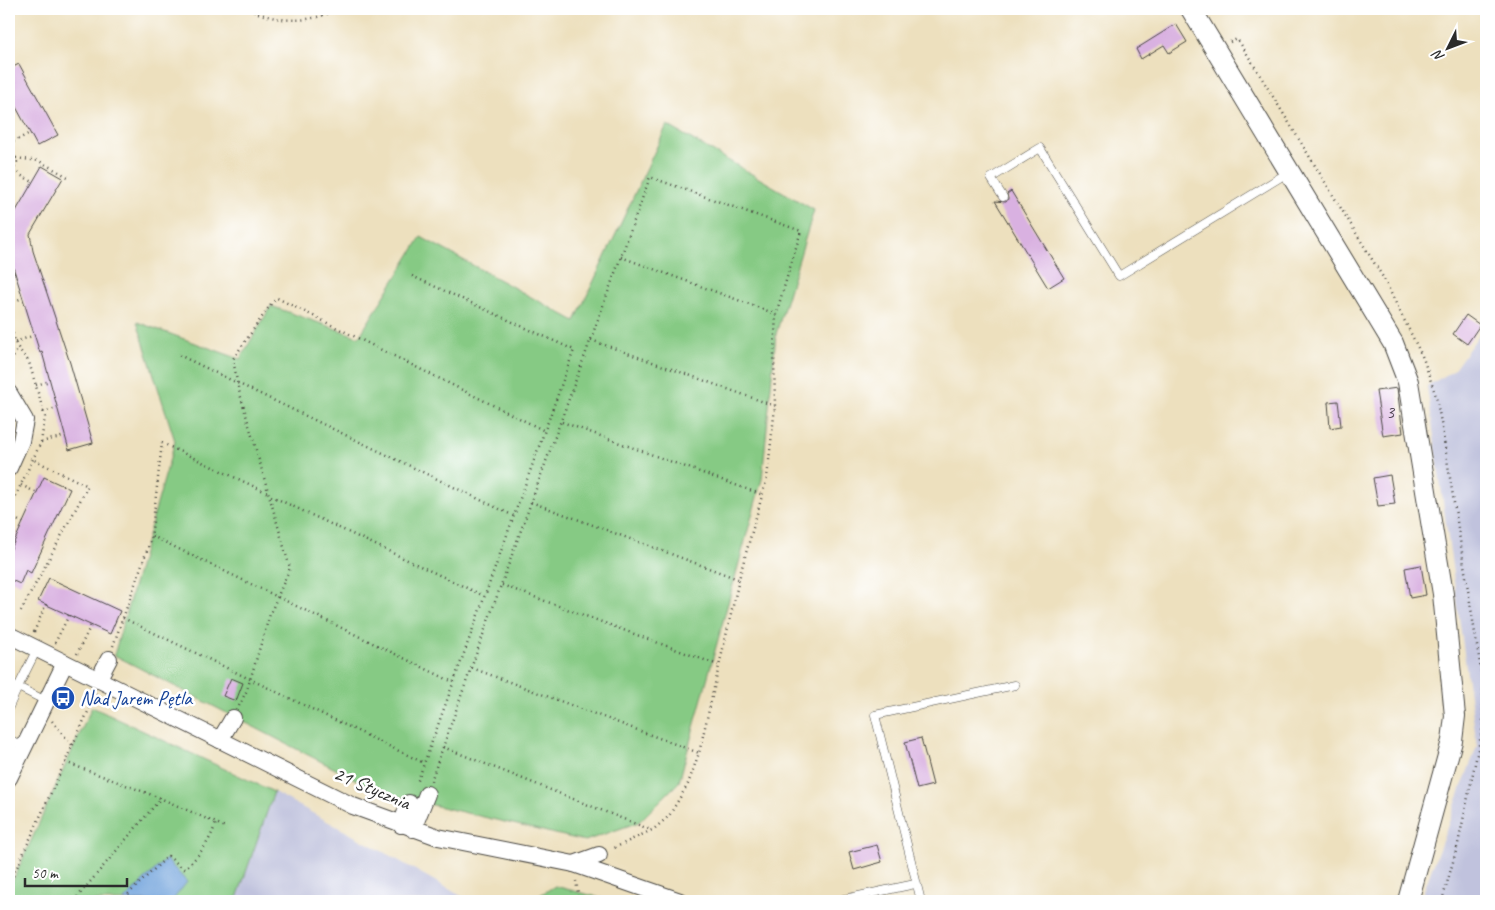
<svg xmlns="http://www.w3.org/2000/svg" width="1495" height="910" viewBox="0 0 1495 910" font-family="Caveat,sans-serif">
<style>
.industrial{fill:#c0c2dd}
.green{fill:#86ca84;stroke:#587a58}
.water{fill:#71a3dc;stroke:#4e6784}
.building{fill:#d9b1e1}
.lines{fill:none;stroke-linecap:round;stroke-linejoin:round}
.service-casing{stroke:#484641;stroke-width:9}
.minor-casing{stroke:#484641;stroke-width:18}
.tertiary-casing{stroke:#484641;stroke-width:22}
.path{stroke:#484641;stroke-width:2.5;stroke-dasharray:1 4;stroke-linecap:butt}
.service{stroke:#fff;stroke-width:8}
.minor{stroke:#fff;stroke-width:16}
.tertiary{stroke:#fff;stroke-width:20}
.labels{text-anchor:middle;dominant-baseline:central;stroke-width:5;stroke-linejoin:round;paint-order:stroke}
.number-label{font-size:18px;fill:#564c58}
.transit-label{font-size:20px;fill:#164399;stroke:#fff;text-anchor:start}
.street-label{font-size:20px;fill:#2b2b2b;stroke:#fff}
</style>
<rect width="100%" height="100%" fill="#fff"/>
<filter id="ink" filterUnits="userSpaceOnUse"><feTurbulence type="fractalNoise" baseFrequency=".02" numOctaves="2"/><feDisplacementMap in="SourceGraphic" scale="10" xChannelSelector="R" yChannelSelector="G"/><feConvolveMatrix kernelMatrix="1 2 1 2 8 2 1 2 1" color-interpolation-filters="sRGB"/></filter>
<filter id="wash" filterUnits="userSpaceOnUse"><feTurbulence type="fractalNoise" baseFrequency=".0096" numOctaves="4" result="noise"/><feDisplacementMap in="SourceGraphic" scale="20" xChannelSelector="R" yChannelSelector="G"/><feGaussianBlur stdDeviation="1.12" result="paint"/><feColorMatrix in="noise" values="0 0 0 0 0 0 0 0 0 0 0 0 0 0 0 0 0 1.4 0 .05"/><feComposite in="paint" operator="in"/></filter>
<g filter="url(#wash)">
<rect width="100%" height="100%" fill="#ede0be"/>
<g class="industrial">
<path d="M1486,325V901H1420L1477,746L1427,386L1453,371Z"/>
<path d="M274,792L387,854L470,901H236Z"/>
</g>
<g class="green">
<path d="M667,125L814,210L776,334L762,479L679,782L639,822L585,841L382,793L114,655L175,441L137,322L240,359L271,306L359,337L421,237L575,321Z"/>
<path d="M92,707L274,792L236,901H9V889Z"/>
<path d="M555,886L613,901H530Z"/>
</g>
<path class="water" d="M166,859L187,882L172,901H123Z"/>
<g id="blocks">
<g class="building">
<path d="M1176,24L1187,42L1169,53L1164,45L1141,59L1136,49Z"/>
<path d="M19,64L58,135L37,146L9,94V69Z"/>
<path d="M42,166L63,178L30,234L33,251L70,363L93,443L69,450L42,352L40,353L9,254V223Z"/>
<path d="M1011,191L1064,278L1048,288L995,201L1006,202L1008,199L1007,194Z"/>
<path d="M1466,315L1480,325L1467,344L1453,334Z"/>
<path d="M1397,388L1403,433L1383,436L1376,391Z"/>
<path d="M1338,401L1341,426L1330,428L1328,402Z"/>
<path d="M1390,475L1395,504L1378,506L1373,478Z"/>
<path d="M44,477L70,489L31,573L26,570L20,584L9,579V553Z"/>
<path d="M1421,565L1426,595L1410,598L1405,568Z"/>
<path d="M49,578L120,611L110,634L38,601Z"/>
<path d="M231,678L243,683L236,701L223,696Z"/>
<path d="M921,738L933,785L917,789L905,742Z"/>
<path d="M877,845L882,862L854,870L849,852Z"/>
</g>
</g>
</g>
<g filter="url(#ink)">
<use href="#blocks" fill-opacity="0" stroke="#484641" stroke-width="1"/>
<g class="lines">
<g class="service-casing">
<g id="service">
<path d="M1003,197L991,178L1040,148L1119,276L1289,172"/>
<path d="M37,649L18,687L46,701"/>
<path d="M9,707L18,687"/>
<path d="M9,739L24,747"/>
<path d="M835,901L915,884"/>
<path d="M921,901L875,715L1015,685"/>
</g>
</g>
<g class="minor-casing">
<g id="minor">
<path d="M9,393L25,420L21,441L9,468"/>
<path d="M9,635L353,806L438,837L574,864L680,901"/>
<path d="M98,680L109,659"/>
<path d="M220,740L233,718"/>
<path d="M9,778L65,663"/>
<path d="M401,825L409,803"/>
<path d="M413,829L427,794"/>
<path d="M574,864L599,855"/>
</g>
</g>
<g class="tertiary-casing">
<path id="tertiary" d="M1191,9L1393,343L1408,382L1443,594L1455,716L1452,741L1408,901"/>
</g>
<g class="path">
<path d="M249,9C278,23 309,24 338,9"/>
<path d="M1230,42L1237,39L1244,49L1384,279L1423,358L1436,396L1442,428L1483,683V726L1458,844L1442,901"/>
<path d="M9,115L17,110"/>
<path d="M9,143L17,162L9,179"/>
<path d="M9,144L30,133"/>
<path d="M16,158L39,161L68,177"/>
<path d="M13,171L33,182"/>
<path d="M9,206L16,210"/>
<path d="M621,257L776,314"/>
<path d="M9,274L15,273"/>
<path d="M412,276L574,350L417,783"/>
<path d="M9,303L23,298"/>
<path d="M9,319L16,345L29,362L45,417L41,442L9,510"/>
<path d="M591,340L775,406"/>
<path d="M15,342L35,335"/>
<path d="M179,355L514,516"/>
<path d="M9,366L18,348"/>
<path d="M36,385L50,381"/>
<path d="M43,412L57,408"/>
<path d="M562,422L763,495"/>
<path d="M41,442L65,436"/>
<path d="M21,485L37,493"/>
<path d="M271,496L484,596"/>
<path d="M531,502L738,579"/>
<path d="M9,516L23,523"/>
<path d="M152,536L453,682"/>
<path d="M9,551H10"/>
<path d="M502,585L718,665"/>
<path d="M21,611L88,486L30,458"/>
<path d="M123,618L424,763"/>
<path d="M34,632L46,604"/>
<path d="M55,643L69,615"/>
<path d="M113,646L151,539L162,443L270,494"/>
<path d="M77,654L91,625"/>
<path d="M472,668L699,753"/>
<path d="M96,694L65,762L160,798L225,827"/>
<path d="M239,706L247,690L270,614L290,568L238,387L233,359L271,304L277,298L545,431"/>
<path d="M52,721L72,745"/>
<path d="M443,747L651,830"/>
<path d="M431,781C502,579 577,378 650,177L801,231L776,314L774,353L775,407L767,478L741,571L699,753L688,784L669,816L654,829L612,849"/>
<path d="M9,885L65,762"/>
<path d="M74,901L161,798"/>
<path d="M121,901L168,856L184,869C200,855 209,843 216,823"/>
<path d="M575,901L578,893L576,881"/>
</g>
<use href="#service" class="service"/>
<use href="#minor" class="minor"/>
<use href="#tertiary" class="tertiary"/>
</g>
</g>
<defs>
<g id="bus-disc" transform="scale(1.25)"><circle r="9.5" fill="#1a4fb4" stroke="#fff"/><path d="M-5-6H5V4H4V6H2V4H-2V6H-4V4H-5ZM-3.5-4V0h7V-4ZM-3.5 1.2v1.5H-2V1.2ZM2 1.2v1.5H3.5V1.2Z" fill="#fff"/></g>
</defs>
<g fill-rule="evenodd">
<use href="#bus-disc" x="63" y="698"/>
</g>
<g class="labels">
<g class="number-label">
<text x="1390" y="412">3</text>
</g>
<g class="transit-label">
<text x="80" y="698">Nad Jarem Pętla</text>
</g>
<g class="street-label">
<text transform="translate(372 788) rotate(23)">21 Stycznia</text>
</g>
</g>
<rect width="1495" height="910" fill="none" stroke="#fff" stroke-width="30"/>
<g transform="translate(1448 48) rotate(228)" stroke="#ffffff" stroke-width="4" paint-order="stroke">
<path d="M0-4L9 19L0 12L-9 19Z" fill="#2b2b2b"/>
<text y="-8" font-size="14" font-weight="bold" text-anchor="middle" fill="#2b2b2b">N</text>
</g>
<path d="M25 878v8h102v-8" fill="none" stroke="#2b2b2b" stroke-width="2.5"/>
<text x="32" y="878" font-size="15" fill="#2b2b2b" stroke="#ffffff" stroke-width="4" paint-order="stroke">50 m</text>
</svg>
